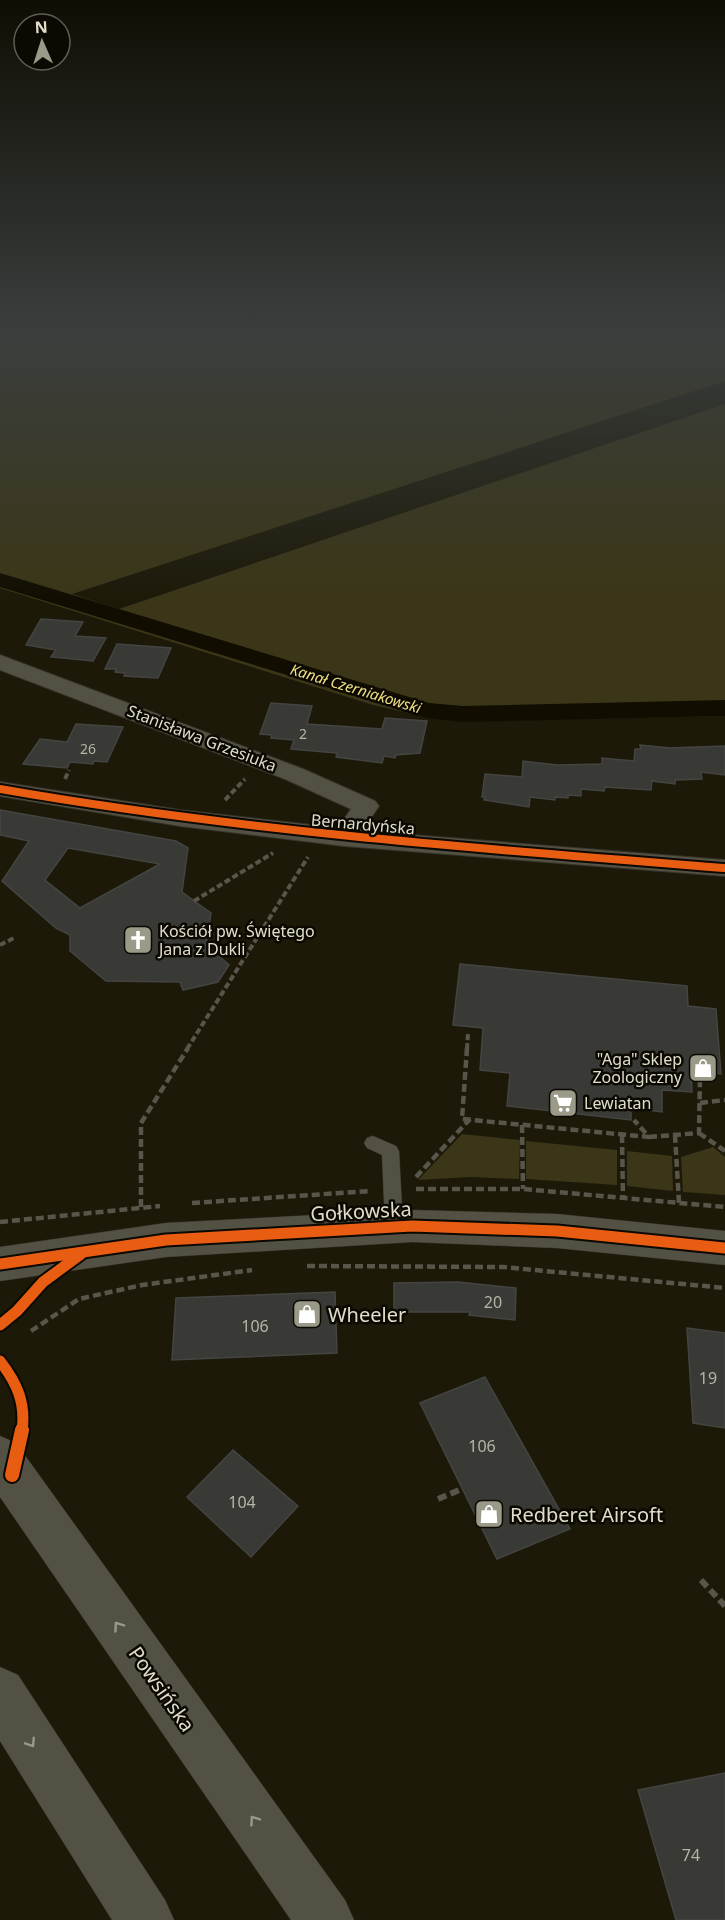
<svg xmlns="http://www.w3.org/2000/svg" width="725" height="1920" viewBox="0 0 725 1920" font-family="'Noto Sans',sans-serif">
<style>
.green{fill:#3b3617}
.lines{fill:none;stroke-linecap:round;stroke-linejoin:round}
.canal{fill:#110d01;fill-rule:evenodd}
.building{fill:#393936;stroke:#444442;stroke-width:1.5;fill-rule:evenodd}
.service-casing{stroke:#373429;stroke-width:1}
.minor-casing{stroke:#373429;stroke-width:2}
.tertiary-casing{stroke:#373429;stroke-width:1}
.secondary-casing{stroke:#373429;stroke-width:1}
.path-far2{stroke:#58564a;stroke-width:4;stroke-dasharray:6 3;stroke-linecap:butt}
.path-far1{stroke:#58564a;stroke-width:4.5;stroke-dasharray:8 4;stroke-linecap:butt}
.path{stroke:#58564a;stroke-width:6;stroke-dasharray:9 4.5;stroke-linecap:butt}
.service{fill:#535144;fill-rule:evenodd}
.minor{fill:#535144;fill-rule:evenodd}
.tertiary{fill:#535144;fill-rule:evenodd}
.secondary{fill:#535144;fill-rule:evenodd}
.cycleway-far2-casing{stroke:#0b0901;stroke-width:12}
.cycleway-far1-casing{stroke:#0b0901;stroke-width:15}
.cycleway-casing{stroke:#0b0901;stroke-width:18}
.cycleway-far2{stroke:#e95d12;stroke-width:8}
.cycleway-far1{stroke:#e95d12;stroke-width:11}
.cycleway{stroke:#e95d12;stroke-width:14}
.oneway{stroke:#9a9888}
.labels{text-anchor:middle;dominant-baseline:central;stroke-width:5;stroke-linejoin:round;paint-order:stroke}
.number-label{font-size:14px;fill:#b6b5a6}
.far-water-label{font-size:15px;font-style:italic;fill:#eee082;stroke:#0b0901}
.street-label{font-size:16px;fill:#e0decb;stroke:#0b0901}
.poi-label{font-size:16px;fill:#e0decb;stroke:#0b0901;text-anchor:start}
.near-number-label{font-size:16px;fill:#b6b5a6}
.near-street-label{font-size:20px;fill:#e0decb;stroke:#0b0901}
.near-poi-label{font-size:20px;fill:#e0decb;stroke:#0b0901;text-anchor:start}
</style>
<rect width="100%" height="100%" fill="#1c1908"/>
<g class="green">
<path d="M0,334H725V381L72,594L119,609L725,404V716L484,721C443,720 413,714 373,705L0,588Z"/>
<path d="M462,1134L520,1140L519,1179L471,1177L418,1180Z"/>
<path d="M526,1141L617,1150V1185L526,1179Z"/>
<path d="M713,1147L725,1157V1195L683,1192L681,1157Z"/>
<path d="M627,1151L672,1156L673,1191L627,1186Z"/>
</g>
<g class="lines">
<path class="canal" d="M0,573L429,703L463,706L725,700V716L463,722L427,718L0,587Z"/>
</g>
<g class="building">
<path d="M41,619L83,622L75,636L106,638L93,661L51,657L56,650L26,645Z"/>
<path d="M117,644L171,648L158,678L124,676L125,673L115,672L116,669H105Z"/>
<path d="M271,703L312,706L307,724L382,729L385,718L427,721L420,753L396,755L395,758L384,756L382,763L336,757L337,753L291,749L294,740L271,738L272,735L260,734Z"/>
<path d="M76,724L123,727L107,762L94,761L93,764L70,762L67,768L23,764L40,739L67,742Z"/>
<path d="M640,745L670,748L725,746V775L701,772L702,779L675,780V784L652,781V779L651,790L605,787L604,791L581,789V796L568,795V798L555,797V800L530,797L529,807L484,800L485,797H482L485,774L522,777L523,761L557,765L602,764V758L634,761L635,749H641Z"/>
<path d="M0,810L176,841L188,848L182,892L211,913L206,945L229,965L218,982L183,990L180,982L106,981L70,951V935L56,928L2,881L29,841L0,835ZM68,848L160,864L80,908L45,880Z"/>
<path d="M460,964L687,986L688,1006L716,1009L721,1074L691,1070L692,1092L662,1090V1112L631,1108V1120L507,1106L510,1073L480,1070L483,1028L453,1025Z"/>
<path d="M458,1282L516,1288L515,1320L469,1315L470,1312H394V1283Z"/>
<path d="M335,1292L337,1353L172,1360L176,1298Z"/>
<path d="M687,1328L725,1333V1428L693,1423Z"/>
<path d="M485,1377L570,1529L497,1559L420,1403Z"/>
<path d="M233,1450L298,1506L251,1557L187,1497Z"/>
<path d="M725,1773V1920H676L638,1790Z"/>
</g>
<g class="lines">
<g class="service-casing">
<path id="service" d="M373,1136L396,1146L399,1151L403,1226L400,1231L394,1233L388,1231L385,1226L382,1155L367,1148L364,1143L367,1138Z"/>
</g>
<g class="minor-casing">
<path id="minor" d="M0,655L303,769L375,801L379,806L362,831L725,860V876L344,846L180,826L0,796V782L180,810L338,828L351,809L285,779L0,670Z"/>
</g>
<g class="tertiary-casing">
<path id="tertiary" d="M412,1210L557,1214L725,1231V1265L557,1248L412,1242L166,1257L0,1281V1247L166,1223Z"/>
</g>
<g class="secondary-casing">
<g id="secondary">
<path d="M0,1436L16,1443L345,1900L354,1920H291L0,1497Z"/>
<path d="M0,1667L18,1675L165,1900L174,1920H112L0,1741Z"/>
</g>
</g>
<g class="path-far2">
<path d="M65,779L69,770"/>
<path d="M225,800L245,779"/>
<path d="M194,901L273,853"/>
<path d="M0,945L16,937"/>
<path d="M187,1049L308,857"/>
<path d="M467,1049L468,1034"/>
</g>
<g class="path-far1">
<path d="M467,1048L462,1119L649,1137L634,1120"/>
<path d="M700,1103L725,1100"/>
<path d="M522,1125L523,1189"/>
<path d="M699,1133L725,1151"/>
<path d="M622,1135L623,1198"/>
<path d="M675,1135L679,1203"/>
<path d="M649,1137L699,1133L700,1077"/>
<path d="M416,1177L470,1119"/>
<path d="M416,1189H523L725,1207"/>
<path d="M192,1203L370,1191"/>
<path d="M141,1207V1123L188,1048"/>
<path d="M0,1222L160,1206"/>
<path d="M307,1266L503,1267L725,1288"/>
<path d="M31,1331L79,1299L142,1285L252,1270"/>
</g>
<g class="path">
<path d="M438,1499L462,1489"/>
<path d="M701,1580L725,1606"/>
</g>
<use href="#service" class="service"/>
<use href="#minor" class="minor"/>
<use href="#tertiary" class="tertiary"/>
<use href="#secondary" class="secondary"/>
<g class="cycleway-far2-casing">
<path id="cycleway-far2" d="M0,789C240,831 482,849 725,868"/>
</g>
<g class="cycleway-far1-casing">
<g id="cycleway-far1">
<path d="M0,1264L166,1240L412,1226L557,1231L725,1248"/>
<path d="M0,1325L17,1311L43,1282L81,1254"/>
<path d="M0,1361C17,1383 26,1403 22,1431"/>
</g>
</g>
<g class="cycleway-casing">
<path id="cycleway" d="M12,1475L22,1430"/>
</g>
<use href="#cycleway-far2" class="cycleway-far2"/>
<use href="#cycleway-far1" class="cycleway-far1"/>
<use href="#cycleway" class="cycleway"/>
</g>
<defs><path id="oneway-chevron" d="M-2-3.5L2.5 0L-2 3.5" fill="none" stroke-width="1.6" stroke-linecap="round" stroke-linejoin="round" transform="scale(1.5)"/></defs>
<g class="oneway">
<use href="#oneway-chevron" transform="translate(118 1626) rotate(-125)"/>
<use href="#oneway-chevron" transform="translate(31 1743) rotate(57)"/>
<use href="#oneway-chevron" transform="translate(254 1820) rotate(-125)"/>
</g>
<linearGradient id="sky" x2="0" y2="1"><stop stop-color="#0f0e04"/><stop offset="0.55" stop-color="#3a3e3d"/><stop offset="1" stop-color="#3a3e3d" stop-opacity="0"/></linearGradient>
<rect width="725" height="603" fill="url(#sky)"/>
<defs>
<g id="church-square" transform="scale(1.5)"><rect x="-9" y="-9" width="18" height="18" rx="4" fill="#9b9987" stroke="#0b0901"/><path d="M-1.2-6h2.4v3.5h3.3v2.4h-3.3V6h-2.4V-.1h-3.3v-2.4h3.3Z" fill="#fff"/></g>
<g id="shop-square" transform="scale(1.5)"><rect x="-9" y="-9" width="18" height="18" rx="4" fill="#9b9987" stroke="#0b0901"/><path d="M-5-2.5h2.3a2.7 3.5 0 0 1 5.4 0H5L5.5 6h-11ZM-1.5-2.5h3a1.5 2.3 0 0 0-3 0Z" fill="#fff"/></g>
<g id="supermarket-square" transform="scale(1.5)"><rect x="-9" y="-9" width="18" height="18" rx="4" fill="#9b9987" stroke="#0b0901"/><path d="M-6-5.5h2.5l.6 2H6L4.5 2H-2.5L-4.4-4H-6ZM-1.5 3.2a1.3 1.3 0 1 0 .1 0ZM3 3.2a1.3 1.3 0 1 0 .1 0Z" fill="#fff"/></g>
</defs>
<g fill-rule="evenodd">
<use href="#church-square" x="138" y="940"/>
<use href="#shop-square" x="703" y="1068"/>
<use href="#supermarket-square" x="563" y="1103"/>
<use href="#shop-square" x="307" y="1314"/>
<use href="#shop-square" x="489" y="1514"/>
</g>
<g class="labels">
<g class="number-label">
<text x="303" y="733">2</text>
<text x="88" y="748">26</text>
</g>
<g class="far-water-label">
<text transform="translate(356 688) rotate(17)">Kanał Czerniakowski</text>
</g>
<g class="street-label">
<text transform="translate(202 738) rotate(21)">Stanisława Grzesiuka</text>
<text transform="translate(363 824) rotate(5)">Bernardyńska</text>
</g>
<g class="poi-label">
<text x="159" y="931">Kościół pw. Świętego<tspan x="159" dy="18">Jana z Dukli</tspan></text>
<text x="682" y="1059" text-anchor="end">"Aga" Sklep<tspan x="682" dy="18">Zoologiczny</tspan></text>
<text x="584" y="1103">Lewiatan</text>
</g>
<g class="near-number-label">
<text x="493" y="1302">20</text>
<text x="255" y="1326">106</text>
<text x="708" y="1378">19</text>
<text x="482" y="1446">106</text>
<text x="242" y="1502">104</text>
<text x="691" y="1855">74</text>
</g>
<g class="near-street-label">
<text transform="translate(361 1211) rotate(-3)">Gołkowska</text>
<text transform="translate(162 1689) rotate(55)">Powsińska</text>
</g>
<g class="near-poi-label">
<text x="328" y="1314">Wheeler</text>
<text x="510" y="1514">Redberet Airsoft</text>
</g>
</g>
<g transform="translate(42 42) rotate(357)"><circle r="28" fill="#0b0901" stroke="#605e52" stroke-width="1.5"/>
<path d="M0-4.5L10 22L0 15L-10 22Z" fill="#9b9987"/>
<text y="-9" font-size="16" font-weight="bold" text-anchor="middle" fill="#e0decb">N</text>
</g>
</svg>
